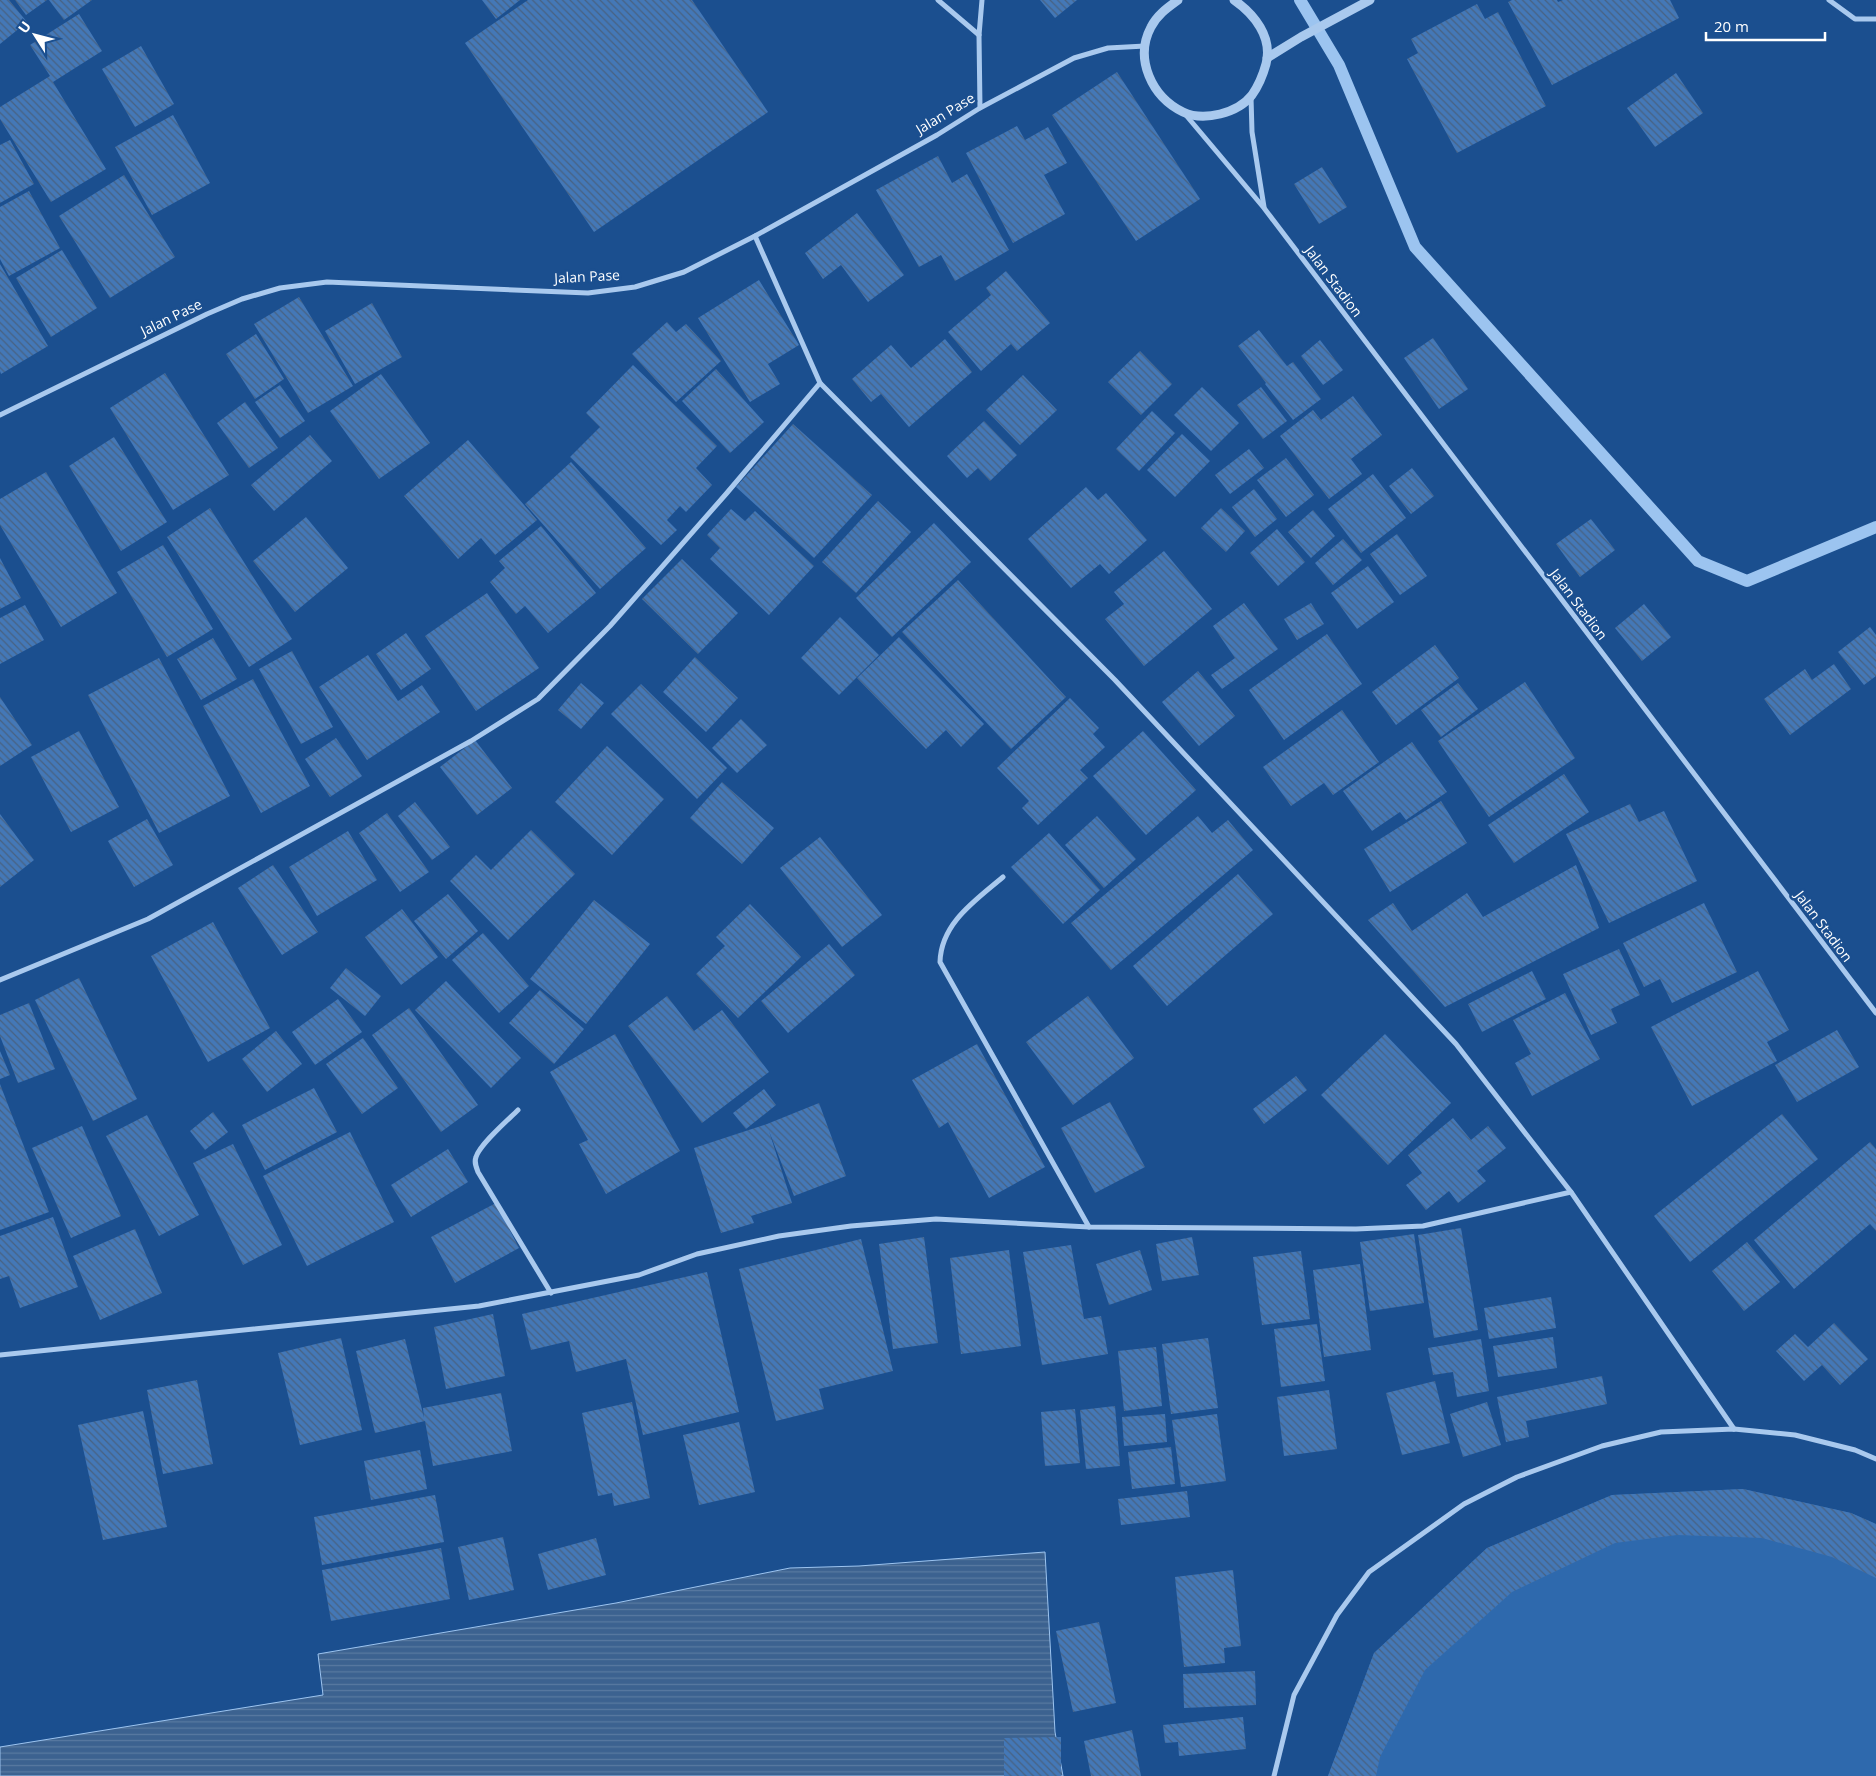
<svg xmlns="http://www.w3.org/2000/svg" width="1876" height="1776" viewBox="0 0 1876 1776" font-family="'Open Sans',sans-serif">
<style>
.pitch{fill:#2e69ad}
.water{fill:url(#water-rules);stroke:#9cc4f0}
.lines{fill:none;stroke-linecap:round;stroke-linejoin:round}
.stream{stroke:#9cc4f0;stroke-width:12}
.building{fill:url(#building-back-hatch)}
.minor{stroke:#a9c9ee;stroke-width:5}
.tertiary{stroke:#a9c9ee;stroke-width:9}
.labels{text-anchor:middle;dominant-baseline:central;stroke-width:5;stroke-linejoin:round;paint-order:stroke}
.street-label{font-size:14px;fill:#fff;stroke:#1b4f8f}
</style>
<defs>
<pattern id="water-rules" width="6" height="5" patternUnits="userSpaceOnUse" patternTransform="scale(1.25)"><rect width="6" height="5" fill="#3c6290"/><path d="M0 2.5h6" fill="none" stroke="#597aa1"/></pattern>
<pattern id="building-back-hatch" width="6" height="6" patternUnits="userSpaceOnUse" patternTransform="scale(1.25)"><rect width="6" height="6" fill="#4478b7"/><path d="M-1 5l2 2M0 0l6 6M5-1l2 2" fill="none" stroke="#486282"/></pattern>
</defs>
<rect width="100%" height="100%" fill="#1b4f8f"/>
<path class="pitch" d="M1743,1489L1851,1513L1876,1524V1776H1328L1374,1653L1487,1548L1612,1495Z"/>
<path class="water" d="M1045,1552L1055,1732L1063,1776H0V1747L323,1695L318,1654L616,1603L790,1568L859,1566Z"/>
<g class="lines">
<path class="stream" d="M1300,0L1339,65L1415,247L1698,561L1747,581L1876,527"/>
</g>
<g class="building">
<path d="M0,0H9L27,22L0,44Z"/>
<path d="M15,0H47L26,15Z"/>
<path d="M49,0H92L64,20Z"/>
<path d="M482,0H520L496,19Z"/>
<path d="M528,0H692L768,112L594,232L465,43Z"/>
<path d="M1040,0H1077L1055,18Z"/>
<path d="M1512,0H1557L1558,2L1563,0H1670L1679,18L1552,85L1508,2Z"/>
<path d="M1477,4L1485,19L1498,12L1546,106L1457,153L1407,59L1418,53L1411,39Z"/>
<path d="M79,14L102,51L53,82L106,169L51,202L0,119V107L50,76L30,45Z"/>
<path d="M141,46L174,104L135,127L102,69Z"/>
<path d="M1117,72L1200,199L1136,241L1052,115Z"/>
<path d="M1676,73L1703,113L1655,147L1627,108Z"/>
<path d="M173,115L210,183L152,215L115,147Z"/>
<path d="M1017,126L1025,140L1048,127L1067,163L1044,175L1065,214L1013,243L966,153Z"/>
<path d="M10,140L34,184L0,203V145Z"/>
<path d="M938,156L952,183L967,174L1009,250L955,281L941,255L919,267L876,190Z"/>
<path d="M1322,167L1347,207L1319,224L1294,184Z"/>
<path d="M124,175L175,257L110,298L59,216Z"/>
<path d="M29,191L60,248L9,276L0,259V207Z"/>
<path d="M857,213L904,275L868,302L841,265L823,279L805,253Z"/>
<path d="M62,250L97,308L51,337L16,278Z"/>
<path d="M0,264L48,346L1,374L0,371Z"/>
<path d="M1006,271L1050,323L1017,351L1011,344L981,371L948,332L991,295L986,288Z"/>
<path d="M759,280L799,345L768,364L780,384L750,402L698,318Z"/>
<path d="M299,297L353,386L308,413L254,324Z"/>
<path d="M372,303L402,357L355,384L325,331Z"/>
<path d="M667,322L676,332L686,324L721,361L676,402L632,354Z"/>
<path d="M1259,330L1287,366L1293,362L1321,399L1293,420L1265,384L1266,383L1238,346Z"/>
<path d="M256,334L284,379L255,399L226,354Z"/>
<path d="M1433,338L1468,389L1439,409L1404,358Z"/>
<path d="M945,339L972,372L909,427L881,394L871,402L852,379L891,345L911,368Z"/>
<path d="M1320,340L1343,370L1323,385L1301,356Z"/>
<path d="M1140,351L1172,384L1141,415L1108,382Z"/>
<path d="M633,365L717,446L696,468L712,485L686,512L680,506L667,520L677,530L661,545L570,457L600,427L586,413Z"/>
<path d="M716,369L764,422L730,453L682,401Z"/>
<path d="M165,373L229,475L173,510L110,408Z"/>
<path d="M381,374L430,443L379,479L330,411Z"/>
<path d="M1023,375L1057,410L1020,445L986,410Z"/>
<path d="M280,385L305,421L280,438L255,402Z"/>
<path d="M1202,387L1239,423L1211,451L1174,415Z"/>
<path d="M1261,387L1287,421L1263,439L1237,405Z"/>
<path d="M1353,396L1382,435L1351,459L1362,474L1329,499L1280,436L1313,410L1321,420Z"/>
<path d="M245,402L278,448L249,468L217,423Z"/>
<path d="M1152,411L1175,433L1139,471L1116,449Z"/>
<path d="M984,421L1017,455L990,481L978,468L967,478L947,456Z"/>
<path d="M793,424L872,495L814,558L736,487Z"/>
<path d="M1182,434L1210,461L1175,497L1147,470Z"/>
<path d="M310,435L332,461L274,511L251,485Z"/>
<path d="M114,437L167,522L121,551L69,466Z"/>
<path d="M468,440L537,520L495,555L481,538L458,559L404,496Z"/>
<path d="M1249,449L1264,468L1230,494L1215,475Z"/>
<path d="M1286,458L1314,495L1286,517L1257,480Z"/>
<path d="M571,462L646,548L600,589L525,504Z"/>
<path d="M1412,468L1434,496L1411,514L1389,486Z"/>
<path d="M46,472L117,593L61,627L0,525V499Z"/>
<path d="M1373,474L1406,518L1361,553L1328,509Z"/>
<path d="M1086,487L1098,500L1106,493L1147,540L1109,574L1100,564L1071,588L1028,539Z"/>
<path d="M1254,489L1277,519L1255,537L1232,507Z"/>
<path d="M878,501L911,532L856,593L822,562Z"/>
<path d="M210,508L292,639L249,667L167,537Z"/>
<path d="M1221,508L1245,531L1226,552L1201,528Z"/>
<path d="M731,509L745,521L755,511L814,566L769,615L710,559L720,548L707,535Z"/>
<path d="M1313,510L1335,536L1311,558L1288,532Z"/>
<path d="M306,517L348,568L295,612L253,561Z"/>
<path d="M1591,519L1615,550L1580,577L1556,544Z"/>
<path d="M934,523L971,562L892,637L856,598Z"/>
<path d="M541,526L596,593L548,633L525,606L516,614L490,582L505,568L499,561Z"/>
<path d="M1277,529L1305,562L1278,586L1250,553Z"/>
<path d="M1397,534L1427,576L1400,595L1370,554Z"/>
<path d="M1343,539L1362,560L1333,585L1315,563Z"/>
<path d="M163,545L213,629L167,657L117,572Z"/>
<path d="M1164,551L1212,609L1144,666L1105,619L1124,604L1114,592Z"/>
<path d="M0,558L21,598L0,609Z"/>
<path d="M682,559L738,613L698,654L642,599Z"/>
<path d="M1368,566L1394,602L1357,629L1331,593Z"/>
<path d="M958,580L1066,697L1011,749L902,632Z"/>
<path d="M487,593L539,668L476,711L425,636Z"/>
<path d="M1244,603L1278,649L1222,689L1211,675L1235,658L1213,626Z"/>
<path d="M1311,603L1324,624L1297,640L1284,619Z"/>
<path d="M1644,604L1671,637L1642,661L1615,628Z"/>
<path d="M25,605L44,640L0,664V618Z"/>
<path d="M840,617L879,655L839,695L801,658Z"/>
<path d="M1870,627L1876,635V676L1864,685L1838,652Z"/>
<path d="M406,633L431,669L401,690L376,654Z"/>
<path d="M1327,634L1362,684L1284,740L1249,690Z"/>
<path d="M899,637L984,724L961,747L946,730L926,749L857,678Z"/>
<path d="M213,638L237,679L201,700L177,659Z"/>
<path d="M1435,645L1459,678L1396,725L1372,692Z"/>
<path d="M292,651L333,727L301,744L259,669Z"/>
<path d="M368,655L398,701L422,685L440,712L367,760L319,687Z"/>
<path d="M695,657L738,698L706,732L663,692Z"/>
<path d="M159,658L230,796L159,833L88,695Z"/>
<path d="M1834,664L1851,689L1790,735L1764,699L1805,669L1812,680Z"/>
<path d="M1198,671L1235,716L1199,746L1162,702Z"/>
<path d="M253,679L310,786L261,813L203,706Z"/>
<path d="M1525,682L1575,758L1489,817L1438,741Z"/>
<path d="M581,683L604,703L581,729L558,710Z"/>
<path d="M1458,683L1478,709L1441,737L1421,710Z"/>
<path d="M641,684L727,768L697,799L611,714Z"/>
<path d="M0,697L32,745L0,766Z"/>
<path d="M1070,698L1099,728L1093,734L1105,747L1080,770L1088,778L1038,825L1022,808L1029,801L997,768Z"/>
<path d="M1342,710L1379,762L1333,795L1324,783L1291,806L1263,767Z"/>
<path d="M741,719L767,745L737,773L712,748Z"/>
<path d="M79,731L119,807L71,832L31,757Z"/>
<path d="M1143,731L1196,790L1146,835L1093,776Z"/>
<path d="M336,738L362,776L330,797L305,759Z"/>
<path d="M475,740L512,788L477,815L440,767Z"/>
<path d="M1412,742L1447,792L1406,820L1400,812L1372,831L1343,791Z"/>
<path d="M607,746L664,799L612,855L555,802Z"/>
<path d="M1564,774L1589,812L1514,863L1488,825Z"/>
<path d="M722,782L774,828L742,864L690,818Z"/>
<path d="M1441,801L1467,843L1390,892L1364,849Z"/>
<path d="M415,802L450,847L432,860L398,816Z"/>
<path d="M1630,804L1639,822L1664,811L1697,881L1609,923L1566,834Z"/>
<path d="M387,813L429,872L400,892L359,833Z"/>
<path d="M0,814L34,860L0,887Z"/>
<path d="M1097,816L1136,859L1104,888L1065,845Z"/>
<path d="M1198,816L1212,833L1228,820L1253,850L1111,970L1071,923Z"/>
<path d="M147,819L173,865L134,887L108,841Z"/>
<path d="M531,830L575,874L508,940L450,881L476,855L491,870Z"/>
<path d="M348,831L377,880L317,916L289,867Z"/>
<path d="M1049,833L1100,890L1063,924L1011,867Z"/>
<path d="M820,837L882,915L842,947L780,868Z"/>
<path d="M273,865L318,932L282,955L238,888Z"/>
<path d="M1576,865L1599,928L1445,1007L1368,920L1393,903L1412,931L1467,893L1483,917Z"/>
<path d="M1238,874L1273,914L1167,1006L1133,966Z"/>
<path d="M448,894L478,931L446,959L414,921Z"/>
<path d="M594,900L650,944L586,1024L530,979Z"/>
<path d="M1704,903L1737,972L1672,1003L1660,979L1644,987L1623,943Z"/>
<path d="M750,904L801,957L738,1018L696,974L725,946L716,937Z"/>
<path d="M402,909L438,957L401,985L365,937Z"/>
<path d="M213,922L270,1028L208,1062L151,956Z"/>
<path d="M483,933L529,986L499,1013L452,960Z"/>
<path d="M829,944L855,975L788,1033L761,1001Z"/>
<path d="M1619,949L1640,995L1611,1009L1617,1023L1591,1035L1563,974Z"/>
<path d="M346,968L381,996L365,1016L330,988Z"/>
<path d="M1532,971L1546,999L1482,1032L1468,1004Z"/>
<path d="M1758,971L1789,1030L1767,1042L1777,1061L1692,1106L1651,1027Z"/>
<path d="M79,978L137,1099L93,1121L35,1000Z"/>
<path d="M446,981L521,1058L491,1088L415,1010Z"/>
<path d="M540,990L584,1029L554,1064L509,1023Z"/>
<path d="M1565,993L1600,1059L1532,1096L1515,1063L1531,1054L1513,1020Z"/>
<path d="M667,996L694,1031L722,1010L769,1072L702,1123L628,1026Z"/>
<path d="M1088,996L1134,1058L1073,1105L1026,1042Z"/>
<path d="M338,999L362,1032L315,1065L292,1032Z"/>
<path d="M29,1003L55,1069L18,1083L0,1036V1015Z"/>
<path d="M409,1008L478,1105L441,1132L372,1035Z"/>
<path d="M1837,1030L1859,1067L1797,1102L1775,1065Z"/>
<path d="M276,1031L302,1064L267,1092L242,1059Z"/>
<path d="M615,1034L680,1151L606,1194L579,1144L588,1140L550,1072Z"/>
<path d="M1385,1034L1451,1103L1388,1165L1321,1095Z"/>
<path d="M363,1038L398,1088L362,1114L326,1064Z"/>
<path d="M977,1044L1045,1167L989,1198L948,1122L939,1128L912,1080Z"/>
<path d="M0,1051L10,1075L0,1079Z"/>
<path d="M1296,1076L1307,1090L1264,1124L1253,1109Z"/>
<path d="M0,1084L49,1212L0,1230Z"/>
<path d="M314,1088L337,1132L265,1170L242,1125Z"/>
<path d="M764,1089L776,1105L746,1129L733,1113Z"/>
<path d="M1110,1102L1145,1167L1095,1193L1061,1128Z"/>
<path d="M819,1103L846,1176L794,1196L769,1131L792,1203L751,1216L754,1223L721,1233L694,1148L767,1124Z"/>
<path d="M213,1112L228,1132L205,1150L190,1131Z"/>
<path d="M1782,1114L1818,1159L1690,1262L1654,1216Z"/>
<path d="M147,1115L199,1215L159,1236L106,1136Z"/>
<path d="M1453,1118L1471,1140L1488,1126L1506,1148L1477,1171L1486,1181L1458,1203L1449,1191L1426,1210L1406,1185L1422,1173L1408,1155Z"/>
<path d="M82,1126L121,1216L71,1238L32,1148Z"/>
<path d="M350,1132L394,1222L307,1266L263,1176Z"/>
<path d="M1870,1142L1876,1149V1231L1870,1224L1794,1289L1754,1240Z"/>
<path d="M233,1144L282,1245L243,1265L193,1163Z"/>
<path d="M448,1149L468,1182L411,1217L391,1185Z"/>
<path d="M496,1203L519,1248L455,1283L431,1237Z"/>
<path d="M53,1217L78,1287L20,1308L9,1276L0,1279V1236Z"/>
<path d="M1461,1228L1478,1330L1434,1338L1418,1235Z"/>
<path d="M135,1229L162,1293L100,1320L73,1256Z"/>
<path d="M1414,1234L1424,1303L1370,1311L1360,1242Z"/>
<path d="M924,1237L938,1343L893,1349L879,1244Z"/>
<path d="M1192,1237L1199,1275L1162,1281L1156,1244Z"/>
<path d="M861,1239L893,1371L819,1389L824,1409L776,1421L739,1269Z"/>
<path d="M1747,1242L1780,1282L1744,1311L1712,1271Z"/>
<path d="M1071,1245L1084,1319L1101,1316L1108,1354L1042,1365L1023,1252Z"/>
<path d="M1009,1250L1021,1346L961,1354L950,1258Z"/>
<path d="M1140,1250L1152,1290L1109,1305L1096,1264Z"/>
<path d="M1301,1251L1310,1319L1262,1325L1253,1257Z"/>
<path d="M1360,1264L1371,1350L1324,1357L1313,1270Z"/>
<path d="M707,1272L739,1412L643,1435L626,1359L576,1372L569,1341L531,1350L522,1314Z"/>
<path d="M1551,1297L1556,1328L1489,1339L1484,1308Z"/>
<path d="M493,1314L505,1376L446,1389L434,1327Z"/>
<path d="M1834,1323L1868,1359L1840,1385L1822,1365L1804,1381L1776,1351L1795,1334L1808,1347Z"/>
<path d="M1317,1324L1325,1381L1281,1387L1274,1329Z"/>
<path d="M1553,1337L1557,1368L1498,1377L1493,1346Z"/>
<path d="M341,1338L362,1430L300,1445L278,1353Z"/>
<path d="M1208,1338L1218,1408L1171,1414L1162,1344Z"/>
<path d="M405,1339L424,1418L423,1408L501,1393L512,1451L433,1466L425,1421L375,1433L356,1351Z"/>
<path d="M1481,1339L1489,1391L1457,1397L1453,1372L1433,1375L1428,1348Z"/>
<path d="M1156,1347L1162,1406L1124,1411L1118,1351Z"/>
<path d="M1602,1376L1607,1404L1526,1421L1529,1437L1506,1442L1497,1397Z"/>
<path d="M197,1380L213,1464L163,1474L147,1390Z"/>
<path d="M1435,1381L1450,1443L1402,1455L1386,1393Z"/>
<path d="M1329,1390L1337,1449L1284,1456L1277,1397Z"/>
<path d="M632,1402L650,1498L614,1506L612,1493L598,1496L582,1413Z"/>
<path d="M1487,1402L1501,1445L1463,1457L1450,1414Z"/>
<path d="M1115,1406L1120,1466L1086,1469L1080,1410Z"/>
<path d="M1075,1409L1080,1463L1045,1466L1041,1412Z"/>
<path d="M143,1411L167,1527L103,1540L78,1425Z"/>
<path d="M1165,1414L1167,1442L1124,1446L1122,1417Z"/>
<path d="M1217,1414L1226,1481L1181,1487L1172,1420Z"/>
<path d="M739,1422L755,1492L699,1505L683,1435Z"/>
<path d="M1171,1447L1175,1484L1132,1489L1128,1452Z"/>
<path d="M420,1450L427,1489L371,1500L364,1461Z"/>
<path d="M1743,1489L1851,1513L1876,1524V1578L1832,1557L1762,1538L1677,1535L1615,1543L1512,1592L1425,1670L1380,1757L1376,1776H1328L1374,1653L1487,1548L1612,1495Z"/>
<path d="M1187,1491L1190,1517L1121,1525L1118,1499Z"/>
<path d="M435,1495L444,1542L322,1565L314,1517Z"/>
<path d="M503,1537L514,1590L469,1600L458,1547Z"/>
<path d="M596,1538L606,1575L548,1590L538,1554Z"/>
<path d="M441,1548L450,1599L331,1621L322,1570Z"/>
<path d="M1233,1570L1241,1646L1224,1648L1225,1663L1184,1667L1175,1577Z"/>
<path d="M1099,1622L1116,1703L1073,1712L1056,1631Z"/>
<path d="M1255,1671L1256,1705L1184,1708L1183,1674Z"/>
<path d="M1243,1717L1246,1749L1179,1756L1178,1742L1165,1743L1163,1725Z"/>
<path d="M1132,1730L1141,1776H1091L1084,1741Z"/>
<path d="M1061,1737V1776H1004V1738Z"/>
</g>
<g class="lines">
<g class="minor">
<path d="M938,0L979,35"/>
<path d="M1829,0L1855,19H1876"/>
<path d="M1251,97L1252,132L1264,207"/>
<path d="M980,108L979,35L982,0"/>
<path d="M1185,114L1264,208L1876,1013"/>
<path d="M755,236L820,383L1115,680L1456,1044L1571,1192L1734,1429"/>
<path d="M0,415L207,314L242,299L280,288L327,282L588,293L635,287L684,272L755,236L937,135L980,108L1074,58L1108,48L1145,46"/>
<path d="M1003,877C976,900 941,923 940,962L1089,1227"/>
<path d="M0,980L148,919L471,741L538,699L610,626L726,494L820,383"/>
<path d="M518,1110C508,1120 480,1144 476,1157C474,1162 476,1167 478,1172L551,1293"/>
<path d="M0,1355L479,1306L639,1275L697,1254L779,1236L851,1226L936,1219L1089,1227L1356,1229L1423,1226L1571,1192"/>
<path d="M1274,1776L1294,1695L1337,1615L1369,1572L1464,1504L1517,1477L1602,1446L1661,1432L1734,1429L1795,1435L1855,1450L1876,1459"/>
</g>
<g class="tertiary">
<path d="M1178,0C1167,8 1157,15 1151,27C1134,59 1152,97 1183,112C1204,122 1238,113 1252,95C1259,85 1263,75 1266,64C1273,37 1254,14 1234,0"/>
<path d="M1267,58L1301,37L1370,0"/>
</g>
</g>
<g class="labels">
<g class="street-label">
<text transform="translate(945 113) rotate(-31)">Jalan Pase</text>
<text transform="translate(587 276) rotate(-3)">Jalan Pase</text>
<text transform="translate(1334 281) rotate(53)">Jalan Stadion</text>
<text transform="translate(171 317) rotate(-26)">Jalan Pase</text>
<text transform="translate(1579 604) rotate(53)">Jalan Stadion</text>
<text transform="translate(1824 926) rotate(53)">Jalan Stadion</text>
</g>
</g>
<g transform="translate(35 35) rotate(306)" stroke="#1b4f8f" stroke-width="4" paint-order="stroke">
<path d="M0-4L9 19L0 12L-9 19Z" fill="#ffffff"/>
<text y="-8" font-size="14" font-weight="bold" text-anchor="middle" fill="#ffffff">U</text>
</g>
<path d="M1706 32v8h119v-8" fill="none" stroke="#ffffff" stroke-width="2.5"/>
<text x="1714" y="32" font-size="15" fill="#ffffff" stroke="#1b4f8f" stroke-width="4" paint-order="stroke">20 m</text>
</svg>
